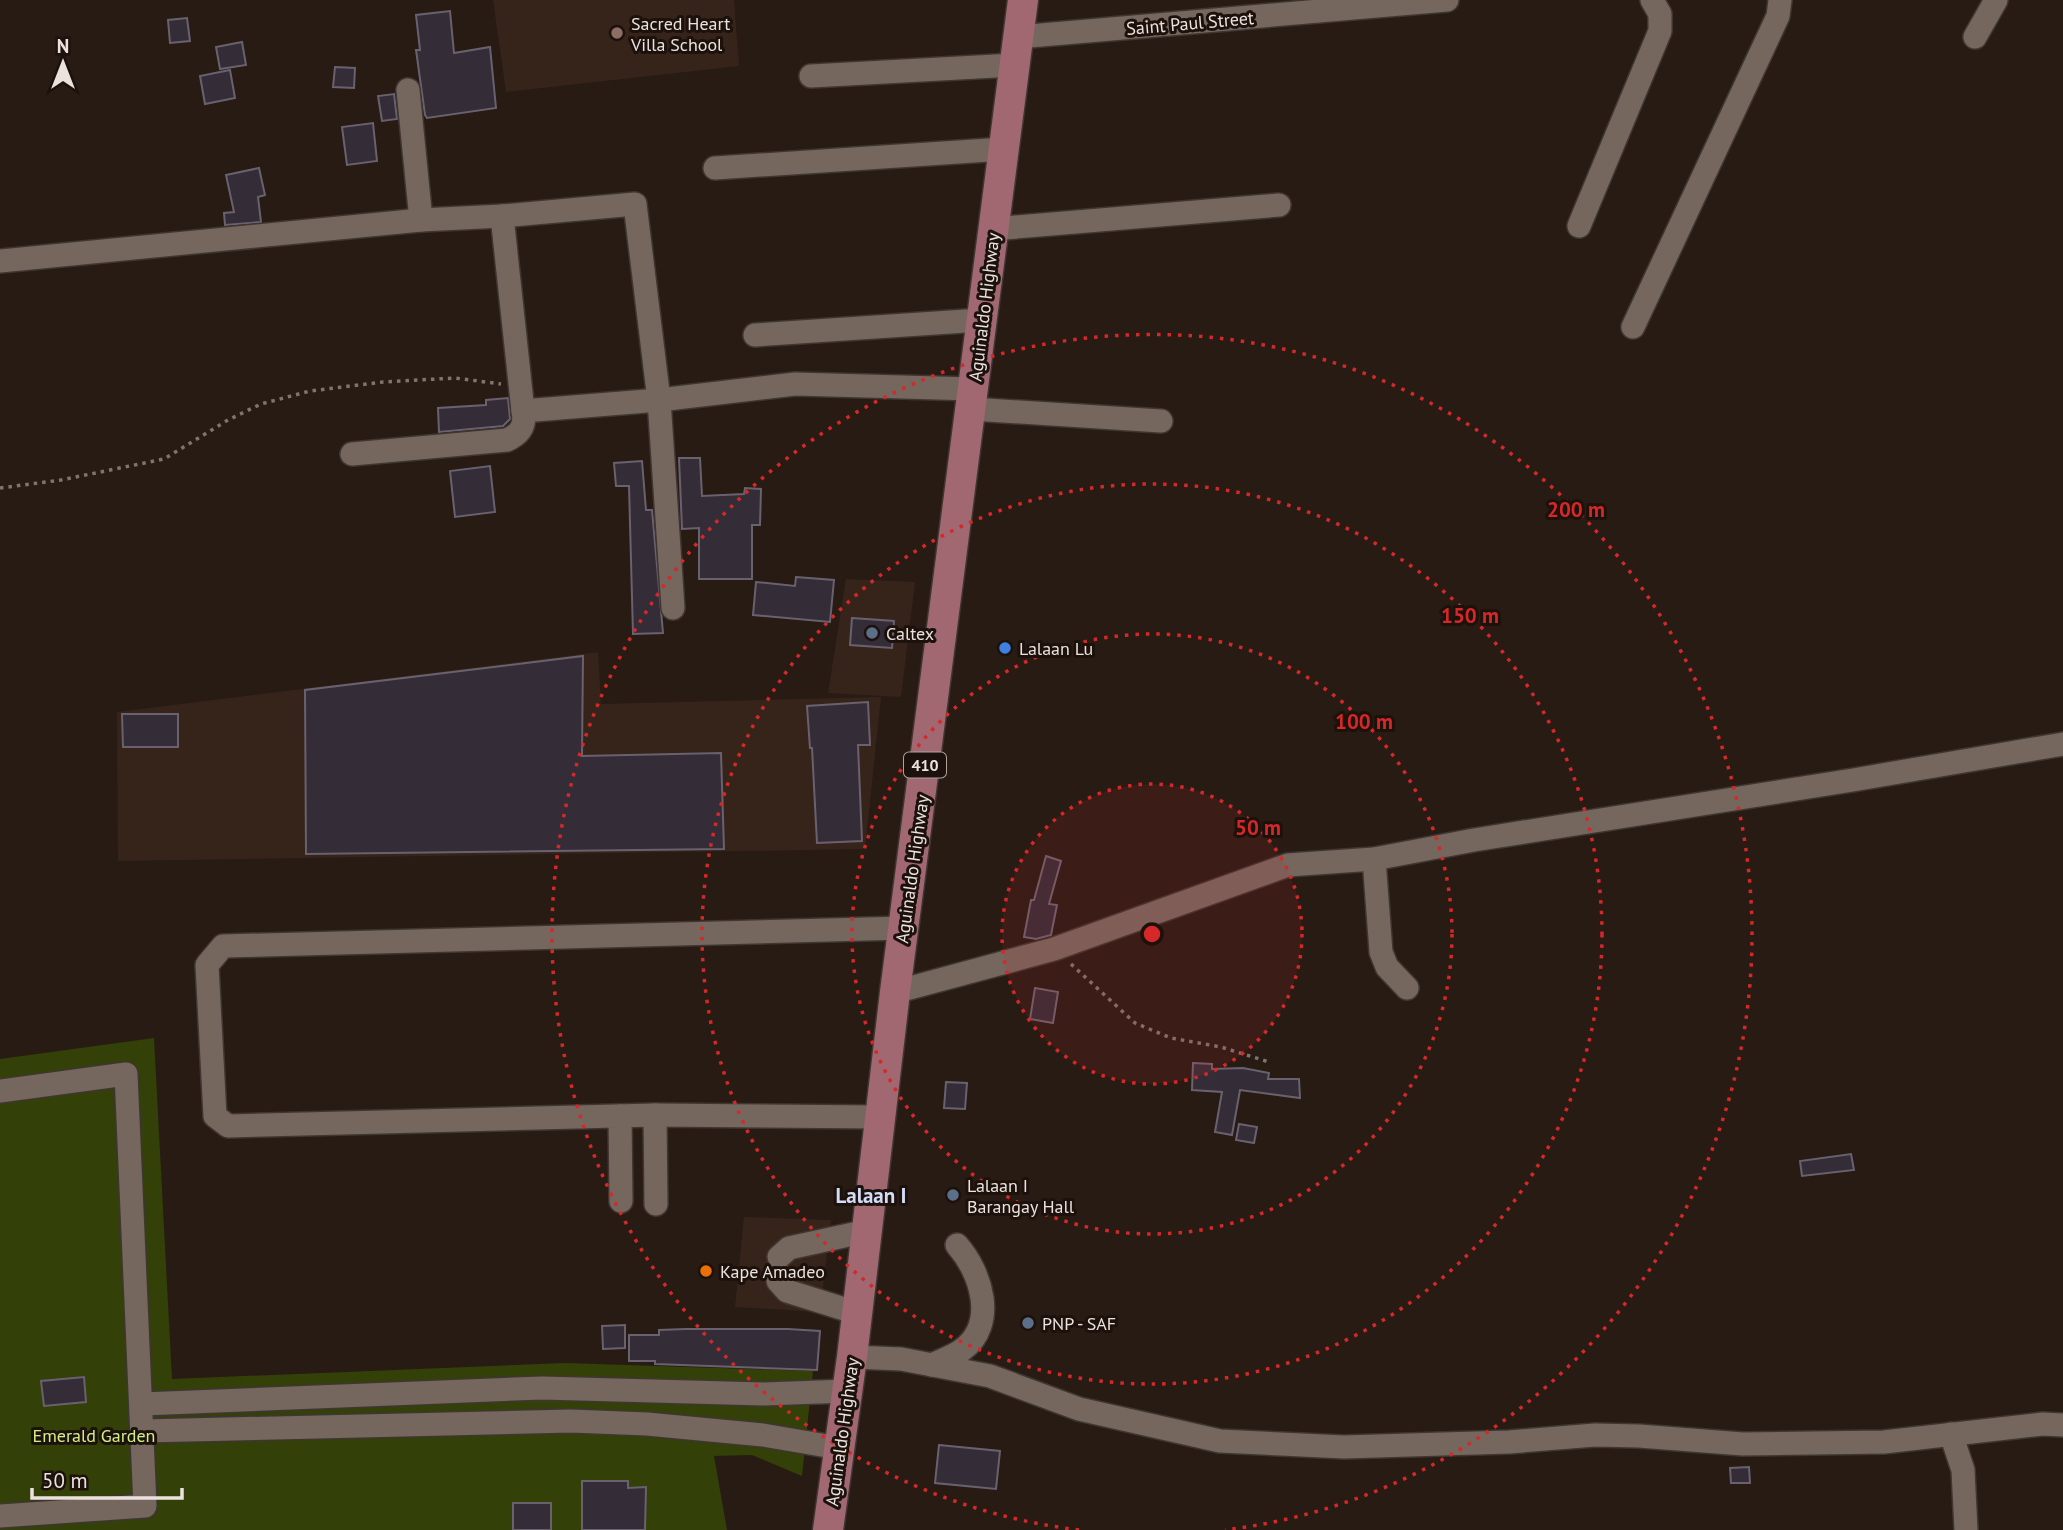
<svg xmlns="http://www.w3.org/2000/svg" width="2063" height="1530" viewBox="0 0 2063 1530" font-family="'PT Sans',sans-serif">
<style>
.built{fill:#36241b}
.green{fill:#334008}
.building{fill:#342c37;stroke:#6a616e;stroke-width:2}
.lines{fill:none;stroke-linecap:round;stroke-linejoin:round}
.minor-casing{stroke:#3f3632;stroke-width:26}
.major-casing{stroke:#3f3632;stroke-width:33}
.path{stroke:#7f746f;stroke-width:3.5;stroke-dasharray:3.5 5;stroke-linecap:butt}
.minor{stroke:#75665e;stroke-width:23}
.major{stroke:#a16872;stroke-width:30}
.ring{fill:none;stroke:#d62828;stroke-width:3.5;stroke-dasharray:3.5 7}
.education-dot{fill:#8d6e63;stroke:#1d110c;stroke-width:2.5}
.service-dot{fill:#5c6f8a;stroke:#1d110c;stroke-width:2.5}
.shop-dot{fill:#3f7fe0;stroke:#1d110c;stroke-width:2.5}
.food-dot{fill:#e8710a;stroke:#1d110c;stroke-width:2.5}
.labels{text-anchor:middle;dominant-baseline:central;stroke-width:6;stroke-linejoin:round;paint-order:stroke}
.shield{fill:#1d110c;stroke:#ada39f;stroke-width:2}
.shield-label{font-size:16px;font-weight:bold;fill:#ebe2de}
.poi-label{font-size:18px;fill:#ebe2de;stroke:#1d110c;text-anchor:start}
.street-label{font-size:18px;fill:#ebe2de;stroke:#1d110c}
.park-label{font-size:18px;fill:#d1ef86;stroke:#1d110c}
.quarter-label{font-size:21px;font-weight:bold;fill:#d2dbf7;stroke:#1d110c}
.centre{fill:#d62828;stroke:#1d110c;stroke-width:3.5}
.ring-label{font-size:21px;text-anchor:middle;font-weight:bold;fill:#d62828;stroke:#1d110c;stroke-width:6;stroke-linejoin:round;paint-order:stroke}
</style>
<rect width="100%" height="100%" fill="#271b14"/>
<g class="built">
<path d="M493,0H734L739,66L506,92Z"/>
<path d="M846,579L915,582L901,697L828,693Z"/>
<path d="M598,652L601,704L881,697L865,849L118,861L117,712Z"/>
<path d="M744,1217L831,1220L820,1312L735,1307Z"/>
</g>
<path class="green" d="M154,1038L172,1379L566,1363L813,1371L802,1476L752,1455L714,1456L727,1530H0V1059Z"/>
<g class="building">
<path d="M450,11L454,53L490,47L496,108L427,118L425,115L416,50H420L416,15Z"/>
<path d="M187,18L190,41L170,43L168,20Z"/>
<path d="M242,42L246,65L220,69L216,47Z"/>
<path d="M335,67L355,68L354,88L333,87Z"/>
<path d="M230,70L235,98L205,104L200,76Z"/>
<path d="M394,94L397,119L382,121L378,96Z"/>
<path d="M373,123L377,161L347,165L342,127Z"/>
<path d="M259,168L265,195L258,197L261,222L225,225L224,213L234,212L226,175Z"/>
<path d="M508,398L510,419L503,426L439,432L438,408L486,405V400Z"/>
<path d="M679,458H700L702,496L744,494L745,488L761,489L760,525H752V579H699V528L682,529Z"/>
<path d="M642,461L646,510H652L663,633L633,634L629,486H616L614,463Z"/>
<path d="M490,466L495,512L455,517L450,471Z"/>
<path d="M796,577L834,580L830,622L753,615L756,582L795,586Z"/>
<path d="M852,618L894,621L892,648L850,645Z"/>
<path d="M583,656L582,756L721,753L724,849L306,854L305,690Z"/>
<path d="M868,702L870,745H858L862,841L817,843L812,748H810L807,706Z"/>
<path d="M122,714H178V747H123Z"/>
<path d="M1046,856L1061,861L1049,904L1057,905L1051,935L1036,939L1024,937L1031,900H1034Z"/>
<path d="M1035,988L1058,992L1053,1023L1030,1019Z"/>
<path d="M1193,1063L1212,1064V1069L1243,1068L1269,1073L1268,1079H1299L1300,1098L1240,1090L1232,1135L1215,1132L1222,1092L1192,1090Z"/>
<path d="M946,1082L967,1083L965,1109L944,1108Z"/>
<path d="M1239,1124L1257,1127L1254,1143L1236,1140Z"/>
<path d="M1851,1154L1854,1170L1802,1176L1800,1161Z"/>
<path d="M625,1325V1348L603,1349L602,1326Z"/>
<path d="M686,1329H788L820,1331L817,1370L655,1364V1361H629V1335H659V1330Z"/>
<path d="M84,1377L86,1402L44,1406L41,1381Z"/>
<path d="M939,1445L1000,1451L996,1489L935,1483Z"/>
<path d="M1749,1467L1750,1483H1731L1730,1468Z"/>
<path d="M582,1481H628V1488L646,1487L645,1530H582Z"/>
<rect x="513" y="1503" width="38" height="27"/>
</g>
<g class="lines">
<g class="minor-casing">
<g id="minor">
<path d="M1018,37L1447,0"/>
<path d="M1975,37L1996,0"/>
<path d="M811,76L1014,65"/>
<path d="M408,90L421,220"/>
<path d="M715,168L1004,149"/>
<path d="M502,216L523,411L659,400L795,384L973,389"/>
<path d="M1579,226L1660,31V14L1652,0"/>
<path d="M993,229L1279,205"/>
<path d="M0,261L421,220L502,216L635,204L659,400L673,608"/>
<path d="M1633,327L1778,16L1780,0"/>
<path d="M755,335L981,320"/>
<path d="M971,409L1161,421"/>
<path d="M352,454L507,440C520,434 526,426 523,411"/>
<path d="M1374,859L1381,952L1387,967L1407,988"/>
<path d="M895,992L1054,949L1288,865L1374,859L1474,840L1853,780L2063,744"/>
<path d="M0,1091L126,1074L145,1506L0,1516"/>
<path d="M655,1115L656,1204"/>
<path d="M620,1116L621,1201"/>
<path d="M881,1117L655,1115L228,1126L215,1116L207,965L223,946L904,928"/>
<path d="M779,1257L789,1248L867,1231"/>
<path d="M778,1281L787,1291L857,1313"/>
<path d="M852,1357L901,1359L990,1376L1079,1409L1220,1441L1344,1447L1509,1442L1595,1435L1639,1436L1743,1444L1884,1442L2043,1424L2063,1425"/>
<path d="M932,1365C942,1360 954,1356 962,1350C998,1324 981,1272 957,1245"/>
<path d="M142,1404L542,1388L764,1394L847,1391"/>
<path d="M144,1431L571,1421L647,1424L763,1435L839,1448"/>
<path d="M1951,1434L1963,1470L1966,1530"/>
</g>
</g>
<g class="major-casing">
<path id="major" d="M828,1530L852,1357L895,992L1023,0"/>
</g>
<g class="path">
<path d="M0,488L61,480L164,459L228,420L261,404L310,391L383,382L455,378L501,384"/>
<path d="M1071,964L1135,1023L1171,1038L1221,1047L1269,1062"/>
</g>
<use href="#minor" class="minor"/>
<use href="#major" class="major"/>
</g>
<circle cx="1152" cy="934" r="150" fill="#d62828" fill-opacity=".12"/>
<g class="ring">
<circle cx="1152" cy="934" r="150"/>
<circle cx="1152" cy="934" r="300"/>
<circle cx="1152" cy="934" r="450"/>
<path d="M1079 1530A600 600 0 1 1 1225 1530"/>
</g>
<circle class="education-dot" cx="617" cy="33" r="7"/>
<g class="service-dot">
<circle cx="872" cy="633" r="7"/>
<circle cx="953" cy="1195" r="7"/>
<circle cx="1028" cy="1323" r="7"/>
</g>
<circle class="shop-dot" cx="1005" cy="648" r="7"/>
<circle class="food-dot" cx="706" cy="1271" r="7"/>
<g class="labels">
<rect class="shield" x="904" y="752.5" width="42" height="25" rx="5"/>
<g class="shield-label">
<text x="925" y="765">410</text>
</g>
<g class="poi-label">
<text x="631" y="23">Sacred Heart<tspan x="631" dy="21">Villa School</tspan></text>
<text x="886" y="633">Caltex</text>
<text x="1019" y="648">Lalaan Lu</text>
<text x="967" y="1185">Lalaan I<tspan x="967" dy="21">Barangay Hall</tspan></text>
<text x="720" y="1271">Kape Amadeo</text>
<text x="1042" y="1323">PNP - SAF</text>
</g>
<g class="street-label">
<text transform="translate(1190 23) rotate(-5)">Saint Paul Street</text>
<text transform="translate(984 307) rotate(-83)">Aguinaldo Highway</text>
<text transform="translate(912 869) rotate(-82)">Aguinaldo Highway</text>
<text transform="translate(842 1432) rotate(-82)">Aguinaldo Highway</text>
</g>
<g class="park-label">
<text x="94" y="1435">Emerald Garden</text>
</g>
<g class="quarter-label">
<text x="871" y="1195">Lalaan I</text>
</g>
</g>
<circle cx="1152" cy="934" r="10" class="centre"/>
<g class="ring-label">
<text x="1576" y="517">200 m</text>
<text x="1470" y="623">150 m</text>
<text x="1364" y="729">100 m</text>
<text x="1258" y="835">50 m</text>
</g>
<g transform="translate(63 63)" stroke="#1d110c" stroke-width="5" paint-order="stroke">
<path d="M0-5L12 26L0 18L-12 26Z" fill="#ebe2de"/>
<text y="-10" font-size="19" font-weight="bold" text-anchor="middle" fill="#ebe2de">N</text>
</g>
<path d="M32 1488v10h150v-10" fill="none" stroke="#ebe2de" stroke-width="3.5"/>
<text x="42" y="1488" font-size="21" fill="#ebe2de" stroke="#1d110c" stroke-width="5" paint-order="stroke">50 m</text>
</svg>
